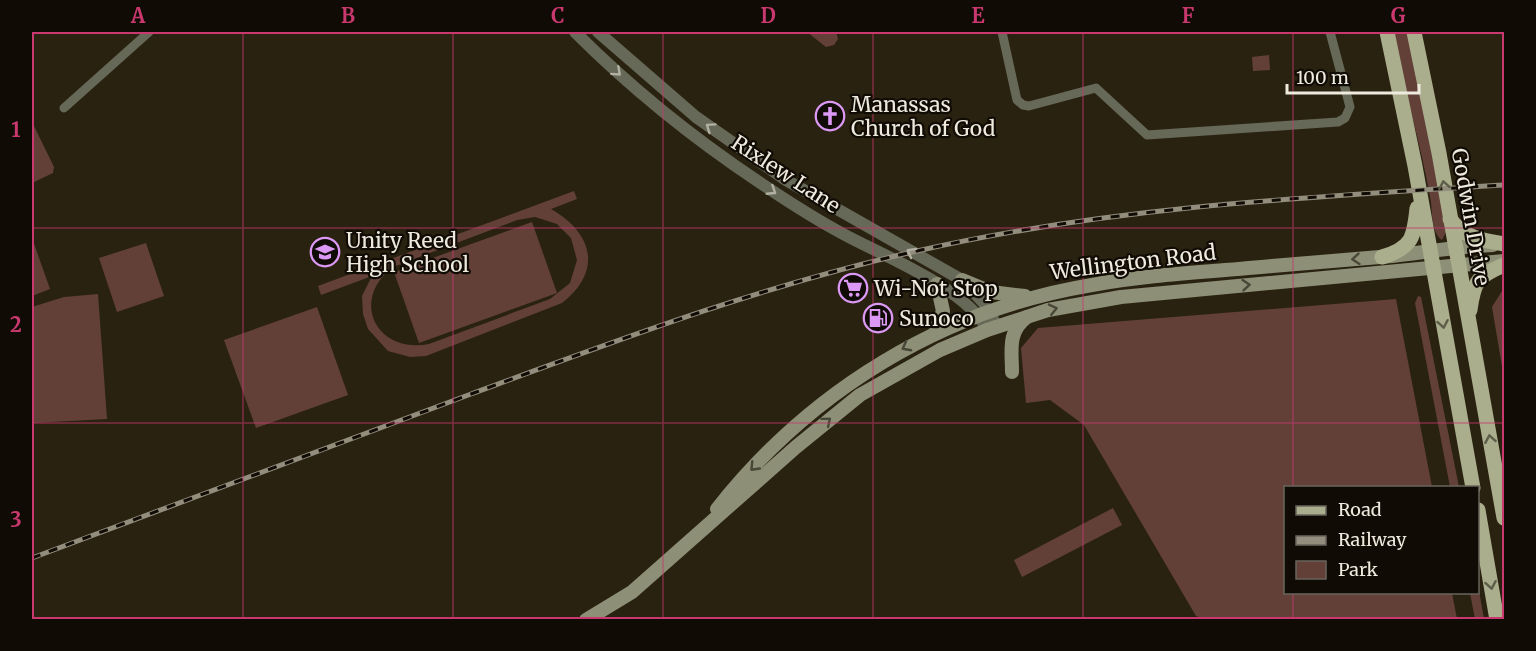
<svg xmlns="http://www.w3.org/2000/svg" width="1536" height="651" viewBox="0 0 1536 651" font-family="Merriweather,serif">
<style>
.green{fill:#624038;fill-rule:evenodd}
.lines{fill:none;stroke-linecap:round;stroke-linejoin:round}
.minor{stroke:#666858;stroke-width:9}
.tertiary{stroke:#666858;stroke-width:12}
.secondary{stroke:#8d9076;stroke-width:14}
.primary{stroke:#aaae8d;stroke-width:15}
.rail-casing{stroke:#938d7e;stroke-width:5}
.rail{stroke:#100c05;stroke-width:3;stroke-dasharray:9;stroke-linecap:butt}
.oneway{stroke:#b1b0a2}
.oneway2{stroke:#5d5d49}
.oneway3{stroke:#484738}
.grid{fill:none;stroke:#c9386f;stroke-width:1.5;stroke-opacity:0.55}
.labels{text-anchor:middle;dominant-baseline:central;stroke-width:4.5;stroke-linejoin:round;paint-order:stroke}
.poi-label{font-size:21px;fill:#efeade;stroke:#100c05;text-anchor:start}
.street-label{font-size:21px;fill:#efeade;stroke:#100c05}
.neatline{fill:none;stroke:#c9386f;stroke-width:2}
.grid-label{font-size:20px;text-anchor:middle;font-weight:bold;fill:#c9386f}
</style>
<rect width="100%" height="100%" fill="#2a2210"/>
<g class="green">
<path d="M807,32H836L838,39L834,45L826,47Z"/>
<path d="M1392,32H1409L1447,230L1442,240C1432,234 1432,213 1431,202C1421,144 1404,88 1392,32Z"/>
<path d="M1269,55L1270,70L1253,71L1252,57Z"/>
<path d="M32,122L54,167L53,173L32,183Z"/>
<path d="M574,191L577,199L551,209C593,233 603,271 562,303L426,356L410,357L388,351L368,329L363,314L362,296L372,276L321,295L318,286ZM535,217L557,224L571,238L577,260L570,283L550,299L429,344C375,354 350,299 393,267L517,220Z"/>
<path d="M532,222L557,293L419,343L394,272Z"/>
<path d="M32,238L50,289L32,296Z"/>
<path d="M146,243L164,296L117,312L99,258Z"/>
<path d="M1502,291H1504V378L1492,307Z"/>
<path d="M98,294L107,419L32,423V307L64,297Z"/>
<path d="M1418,296L1421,297L1459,487H1450L1415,303Z"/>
<path d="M1396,299L1432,487L1286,488V592L1452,593L1457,619L1208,620L1196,616L1084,425L1050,400L1026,403L1021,348L1038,328Z"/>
<path d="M317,307L348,395L256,428L224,340Z"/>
<path d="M1113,508L1122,525L1022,577L1014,560Z"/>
<path d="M1478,585L1484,619H1475L1470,593L1478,592Z"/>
</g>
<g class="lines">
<g class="minor">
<path d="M1002,32L1017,100L1023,105L1029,106L1096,88L1147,135L1338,122L1345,118L1350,107L1330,32"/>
<path d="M64,108L149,32"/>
</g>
<g class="tertiary">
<path d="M575,32C631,88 693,138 759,182C787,201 815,219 845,235C884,256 969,290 987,330"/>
<path d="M598,32L696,117L786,180L962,280L983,302L997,326"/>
</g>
<g class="secondary">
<path d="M962,280L991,292L1025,296"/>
<path d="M935,333L943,311L937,284"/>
<path d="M1012,372C1012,350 1007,332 1027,317"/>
<path d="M717,509C811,390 942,310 1092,285C1151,274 1212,272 1272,266C1308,263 1344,260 1380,257C1418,254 1455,246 1493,245"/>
<path d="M586,620L632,592L796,447L860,395L940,350L987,330L1048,310L1121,297L1504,261"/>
</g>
<g class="primary">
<path d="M1387,32L1415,166L1473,488"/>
<path d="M1414,32L1439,153L1504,518"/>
<path d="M1450,219C1464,238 1482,240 1504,244"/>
<path d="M1382,257C1412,248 1414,238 1417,208"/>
<path d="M1470,310C1474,280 1478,276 1504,265"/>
<path d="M1478,510L1497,620"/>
</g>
<g class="rail-casing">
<path id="rail" d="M32,558C178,503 325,449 471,394C618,340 764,285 917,251C1110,207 1307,197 1504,185"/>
</g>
<use href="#rail" class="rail"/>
</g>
<defs><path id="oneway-chevron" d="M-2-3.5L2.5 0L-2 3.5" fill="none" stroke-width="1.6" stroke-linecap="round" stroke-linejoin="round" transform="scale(1.5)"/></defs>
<g class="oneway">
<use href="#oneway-chevron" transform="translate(617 72) rotate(42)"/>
<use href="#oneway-chevron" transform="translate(710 127) rotate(-145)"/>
<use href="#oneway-chevron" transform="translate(772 191) rotate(33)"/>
<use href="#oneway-chevron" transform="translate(911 252) rotate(-151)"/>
</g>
<g class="oneway2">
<use href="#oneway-chevron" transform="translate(1444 185) rotate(-100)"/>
<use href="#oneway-chevron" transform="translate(1443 324) rotate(80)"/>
<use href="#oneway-chevron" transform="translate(1490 439) rotate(-100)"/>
<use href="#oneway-chevron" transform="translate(1491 585) rotate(80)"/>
</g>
<g class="oneway3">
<use href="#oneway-chevron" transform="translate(1356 259) rotate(175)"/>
<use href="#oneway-chevron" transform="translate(1246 285) rotate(-5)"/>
<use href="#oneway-chevron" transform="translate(1053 309) rotate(-13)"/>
<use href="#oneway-chevron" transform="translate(906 347) rotate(152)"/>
<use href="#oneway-chevron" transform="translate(827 421) rotate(-40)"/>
<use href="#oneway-chevron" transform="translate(754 467) rotate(134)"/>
</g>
<path class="grid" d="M243,32V620M453,32V620M663,32V620M873,32V620M1083,32V620M1293,32V488M32,228H1504M32,423H1504M1293,592V620"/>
<defs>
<g id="church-ring" transform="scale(1.5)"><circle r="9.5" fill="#100c05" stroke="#db99f5" stroke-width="1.5"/><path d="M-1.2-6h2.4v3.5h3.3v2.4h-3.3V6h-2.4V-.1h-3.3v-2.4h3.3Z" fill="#db99f5"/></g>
<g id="school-ring" transform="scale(1.5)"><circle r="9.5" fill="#100c05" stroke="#db99f5" stroke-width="1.5"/><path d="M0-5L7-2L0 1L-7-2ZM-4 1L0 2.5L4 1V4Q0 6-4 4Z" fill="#db99f5"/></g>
<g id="supermarket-ring" transform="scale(1.5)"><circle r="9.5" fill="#100c05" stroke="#db99f5" stroke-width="1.5"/><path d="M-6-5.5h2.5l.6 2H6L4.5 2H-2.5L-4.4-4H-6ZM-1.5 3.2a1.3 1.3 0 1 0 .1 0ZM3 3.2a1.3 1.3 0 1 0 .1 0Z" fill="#db99f5"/></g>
<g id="fuel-ring" transform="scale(1.5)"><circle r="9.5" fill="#100c05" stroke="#db99f5" stroke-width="1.5"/><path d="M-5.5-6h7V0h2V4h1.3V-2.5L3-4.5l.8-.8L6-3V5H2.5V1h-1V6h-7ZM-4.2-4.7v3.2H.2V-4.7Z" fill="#db99f5"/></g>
</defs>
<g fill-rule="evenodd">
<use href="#church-ring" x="830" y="116"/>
<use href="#school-ring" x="325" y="252"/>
<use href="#supermarket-ring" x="853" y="288"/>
<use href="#fuel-ring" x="878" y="318"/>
</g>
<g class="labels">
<g class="poi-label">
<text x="851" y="104">Manassas<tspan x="851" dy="24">Church of God</tspan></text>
<text x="346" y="240">Unity Reed<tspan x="346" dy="24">High School</tspan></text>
<text x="874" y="288">Wi-Not Stop</text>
<text x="899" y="318">Sunoco</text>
</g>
<g class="street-label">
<text transform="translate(786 174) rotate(33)">Rixlew Lane</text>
<text transform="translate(1471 217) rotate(80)">Godwin Drive</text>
<text transform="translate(1133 262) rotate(-7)">Wellington Road</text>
</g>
</g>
<rect width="1536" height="651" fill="none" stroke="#100c05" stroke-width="66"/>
<rect x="1284" y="486" width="195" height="108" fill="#100c05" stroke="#69655c" stroke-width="1.5"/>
<rect x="1296" y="506" width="30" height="9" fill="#aaae8d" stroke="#69655c" stroke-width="1.5"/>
<text x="1338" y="516" font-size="18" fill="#efeade">Road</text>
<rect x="1296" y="536" width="30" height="9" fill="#938d7e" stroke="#69655c" stroke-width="1.5"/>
<text x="1338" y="546" font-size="18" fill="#efeade">Railway</text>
<rect x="1296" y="561" width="30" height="18" fill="#624038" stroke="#69655c" stroke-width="1.5"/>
<text x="1338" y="576" font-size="18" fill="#efeade">Park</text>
<path d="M1287 84v9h132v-9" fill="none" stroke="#efeade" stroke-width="3"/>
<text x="1296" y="84" font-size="18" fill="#efeade" stroke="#100c05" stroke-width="4.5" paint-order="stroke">100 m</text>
<rect x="33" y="33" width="1470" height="585" class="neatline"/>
<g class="grid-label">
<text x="138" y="23">A</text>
<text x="348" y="23">B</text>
<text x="558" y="23">C</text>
<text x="768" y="23">D</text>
<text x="978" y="23">E</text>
<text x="1188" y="23">F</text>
<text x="1398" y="23">G</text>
<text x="16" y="137">1</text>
<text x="16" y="332">2</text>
<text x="16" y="527">3</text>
</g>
</svg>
